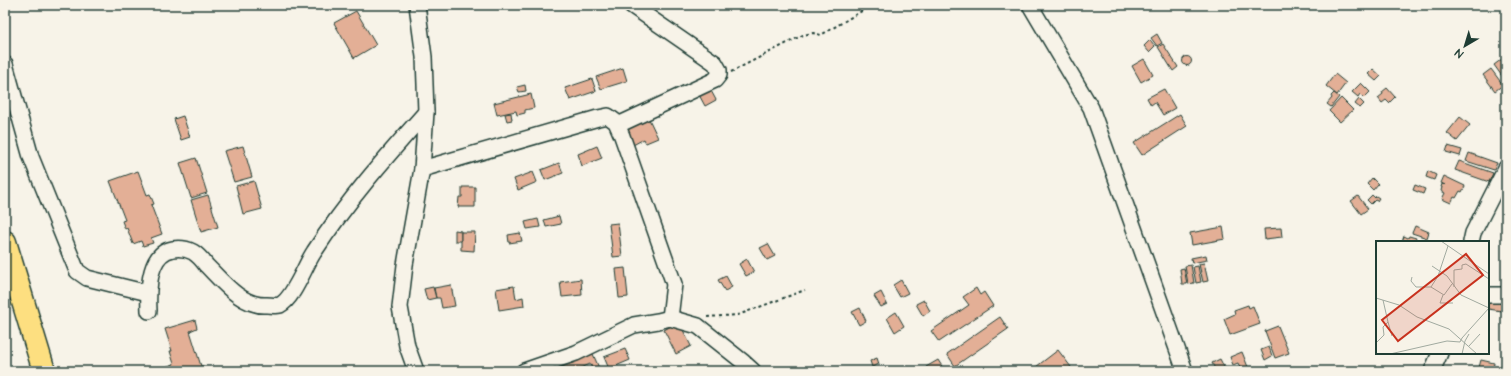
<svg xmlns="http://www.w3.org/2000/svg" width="1511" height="376" viewBox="0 0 1511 376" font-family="'Architects Daughter',sans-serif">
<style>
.building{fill:#e3af96;stroke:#1f3d34}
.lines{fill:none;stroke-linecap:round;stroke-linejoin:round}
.minor-casing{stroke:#1f3d34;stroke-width:18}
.highway-casing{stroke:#1f3d34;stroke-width:25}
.path{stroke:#1f3d34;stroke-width:2;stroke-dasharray:3 3;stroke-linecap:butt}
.minor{stroke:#f7f3e8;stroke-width:15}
.highway{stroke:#fddf80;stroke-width:22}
.inset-road{fill:none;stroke:#a1aaa0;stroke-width:1}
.view{fill:#c8321e;fill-opacity:0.15;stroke:#c8321e;stroke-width:2}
.inset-edge{fill:none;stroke:#1f3d34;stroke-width:2}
</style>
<rect width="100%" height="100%" fill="#f7f3e8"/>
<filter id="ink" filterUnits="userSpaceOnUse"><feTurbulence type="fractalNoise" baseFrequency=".025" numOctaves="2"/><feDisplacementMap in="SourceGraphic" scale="8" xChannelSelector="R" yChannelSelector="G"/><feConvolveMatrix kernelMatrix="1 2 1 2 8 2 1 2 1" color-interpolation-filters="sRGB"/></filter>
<g filter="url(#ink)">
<g class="building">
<path d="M356,11L376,45L354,58L334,23Z"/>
<path d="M1157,34L1162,43L1157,46L1151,38Z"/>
<path d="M1150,40L1155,46L1149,52L1144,46Z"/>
<path d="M1163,44L1178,67L1173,71L1158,47Z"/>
<path d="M1506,56V77L1504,79L1494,65Z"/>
<circle cx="1187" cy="61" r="4.5"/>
<path d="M1144,59L1153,75L1141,82L1132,66Z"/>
<path d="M623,68L627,81L601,89L596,77Z"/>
<path d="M1373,69L1381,76L1376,81L1368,74Z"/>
<path d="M1491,69L1503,85L1495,91L1483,75Z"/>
<path d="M1335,74L1346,83L1337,95L1326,86Z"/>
<path d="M592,79L596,91L570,100L565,88Z"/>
<path d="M1361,83L1370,92L1364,98L1360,94L1358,97L1352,92Z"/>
<path d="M525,85L526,91L519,92L517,87Z"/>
<path d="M709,87L716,100L705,106L698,93Z"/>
<path d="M1387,88L1395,97L1389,103L1386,100L1382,103L1378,98L1383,94L1382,92Z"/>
<path d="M1164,89L1175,108L1163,115L1155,102L1151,105L1147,98Z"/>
<path d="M1334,93L1339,97L1331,107L1327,104L1332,98L1331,96Z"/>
<path d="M531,94L534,108L525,110V113L517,115L516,111L497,115L494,103Z"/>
<path d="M1341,98L1353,110L1340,122L1329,111Z"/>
<path d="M1359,99L1364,104L1360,108L1355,104Z"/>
<path d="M511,113L512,120L507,121L505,114Z"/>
<path d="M1180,114L1187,126L1142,155L1134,143Z"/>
<path d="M183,116L190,137L181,140L174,119Z"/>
<path d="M1460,117L1470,125L1457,141L1447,133Z"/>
<path d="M649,119L658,138L646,143L644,139L633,145L626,130Z"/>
<path d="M243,146L252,177L234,182L224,151Z"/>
<path d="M597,146L602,158L582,166L578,154Z"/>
<path d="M1448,146L1462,150L1460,156L1446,152Z"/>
<path d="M1469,153L1497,163L1494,170L1466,161Z"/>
<path d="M196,158L207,193L191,198L180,163Z"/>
<path d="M1459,161L1493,173L1489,182L1455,170Z"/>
<path d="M559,163L563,173L545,180L541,170Z"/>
<path d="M138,171L147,195L150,194L154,204L151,205L162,234L151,238L153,243L143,246L141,241L133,244L127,228L125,229L122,221L125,220L110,181Z"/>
<path d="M1428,171L1436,175L1434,180L1426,177Z"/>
<path d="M533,172L537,182L518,190L514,179Z"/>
<path d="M1444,176L1465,186L1462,192L1460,191L1456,198L1454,197L1451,203L1442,199L1445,193L1441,191L1442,187H1441L1442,184L1445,185L1441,183Z"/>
<path d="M1372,178L1378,184L1373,190L1367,184Z"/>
<path d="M254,181L262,209L243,214L236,186Z"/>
<path d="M1415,185L1425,189L1423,194L1413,190Z"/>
<path d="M462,187H475V207H458L459,197H462Z"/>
<path d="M208,195L218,227L201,232L191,200Z"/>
<path d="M1372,195L1375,198L1376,196L1379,198L1377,201L1375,200L1371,204L1367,200Z"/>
<path d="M1358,196L1368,209L1361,214L1351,201Z"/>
<path d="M559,216L561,224L546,227L544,220Z"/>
<path d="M538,219L540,227L527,229L525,222Z"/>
<path d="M618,223L622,256L613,257L609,224Z"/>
<path d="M1415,226L1429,232L1427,238L1412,233Z"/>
<path d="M1223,227L1225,239L1192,245L1190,233Z"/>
<path d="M1281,228L1282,237L1265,239L1264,229Z"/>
<path d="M455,230L461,231V241H455Z"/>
<path d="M461,232H475L474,251L461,250Z"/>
<path d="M520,233L522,241L509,243L508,235Z"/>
<path d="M1404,236L1408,238L1409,236L1416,238L1415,241L1417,242H1402Z"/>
<path d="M768,244L775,256L767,260L760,248Z"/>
<path d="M1206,255L1207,260L1192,263L1191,258Z"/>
<path d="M747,259L754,272L746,276L739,264Z"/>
<path d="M1204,263L1208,281L1203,282L1199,264Z"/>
<path d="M1191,265L1194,283L1188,284L1185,266Z"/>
<path d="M1198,266L1201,282L1196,283L1193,267Z"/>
<path d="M625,268L628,297L619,298L616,269Z"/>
<path d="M1184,268L1187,284H1182L1180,269Z"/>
<path d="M726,276L732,287L725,291L718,280Z"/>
<path d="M581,279L582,295L562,297L560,282Z"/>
<path d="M901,280L908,293L900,297L893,285Z"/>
<path d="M451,285L455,306L442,308L440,298H436L434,288Z"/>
<path d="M514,286L516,299L523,297L524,306L499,310L496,289Z"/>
<path d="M433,287L436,298L427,300L424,289Z"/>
<path d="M976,288L980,295L984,292L993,306L939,342L931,331L969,305L963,297Z"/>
<path d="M881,292L887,304L881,307L874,296Z"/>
<path d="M924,300L930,311L923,316L916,304Z"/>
<path d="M1488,301L1502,302V311L1488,309Z"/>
<path d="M1248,305L1249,308L1253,306L1260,324L1230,335L1224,319L1235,314L1234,310Z"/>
<path d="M860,308L866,321L859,325L852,312Z"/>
<path d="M896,312L904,326L895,332L887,318Z"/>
<path d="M1000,317L1008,329L955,366L947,354Z"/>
<path d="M195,320L197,328L190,331L201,366H203L204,371H166L165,367L174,364L170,351H172L165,329Z"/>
<path d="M679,322L691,346L676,354L664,330Z"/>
<path d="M1278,326L1289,353L1275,358L1265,331Z"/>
<path d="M1269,347L1272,356L1265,360L1261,350Z"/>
<path d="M625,349L630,360L609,369L604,357Z"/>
<path d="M1058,350L1071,367L1066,371H1033L1032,370Z"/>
<path d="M1242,352L1248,367L1241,370L1238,363L1233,365L1230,357Z"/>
<path d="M593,354L599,368L593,371L590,364L577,370L578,371H564L562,367Z"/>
<path d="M877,358L879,364L872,367L870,361Z"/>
<path d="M1220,359L1226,371H1216L1212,363Z"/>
<path d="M938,360L945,371H929L926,367Z"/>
<path d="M1481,360L1494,363L1493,371H1478Z"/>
</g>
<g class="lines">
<g class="minor-casing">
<g id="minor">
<path d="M1030,5L1091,108L1185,371"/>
<path d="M5,64L31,157L77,271L87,278L148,293"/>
<path d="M618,125L715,80L719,75V70L715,63L631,5"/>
<path d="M422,169L598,118L608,116L616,122L622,136L674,284L670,318"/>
<path d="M1471,242L1473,233L1506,168"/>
<path d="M1488,295H1506"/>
<path d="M149,311C148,291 148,253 173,249C180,248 187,249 193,252C198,255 203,261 206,265C222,281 242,307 267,305C271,305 276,306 280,305C294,298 305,265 314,252C347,201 386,157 426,112"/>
<path d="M416,371L407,346L400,307L405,265L422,169L426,112L424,57L417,5"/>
<path d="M524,371L576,353L634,325L658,321L670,318L698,326L742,361L753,371"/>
<path d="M1432,371L1440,353"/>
</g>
</g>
<g class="highway-casing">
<path id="highway" d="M5,242L44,371"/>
</g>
<g class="path">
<path d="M731,72L803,35L813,33L821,35L872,5"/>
<path d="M707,317L738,315L805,290"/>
</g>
<use href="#minor" class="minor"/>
<use href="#highway" class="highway"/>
</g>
</g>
<g transform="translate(1376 241)">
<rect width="113" height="113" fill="#f7f3e8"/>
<path class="inset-road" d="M65,0L113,33M86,24L90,23L113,38M56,25L71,35L85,54L113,67M36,36L35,40L40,46H55L62,35L72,5M55,46L68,54L76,43M78,46V29L86,28V24M67,54L64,62H77M0,57L23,64L41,76L73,88L101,113M12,81L16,95M86,97L113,67M0,102L8,94L7,86L12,81L7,59M93,105L104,93M14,113L71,100L84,101L86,97M86,113L89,100L93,93"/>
<path class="view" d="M90,13L107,34L22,100L6,79Z"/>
<rect width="113" height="113" class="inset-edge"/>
</g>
<rect width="1511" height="376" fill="none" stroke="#f7f3e8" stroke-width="20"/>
<rect x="10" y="10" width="1491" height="356" fill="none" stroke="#1f3d34" stroke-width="1.5" filter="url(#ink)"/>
<g transform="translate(1465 46) rotate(218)" stroke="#f7f3e8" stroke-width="3" paint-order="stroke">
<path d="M0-3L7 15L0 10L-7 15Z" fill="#1f3d34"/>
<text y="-6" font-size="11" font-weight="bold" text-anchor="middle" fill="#1f3d34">N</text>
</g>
</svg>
